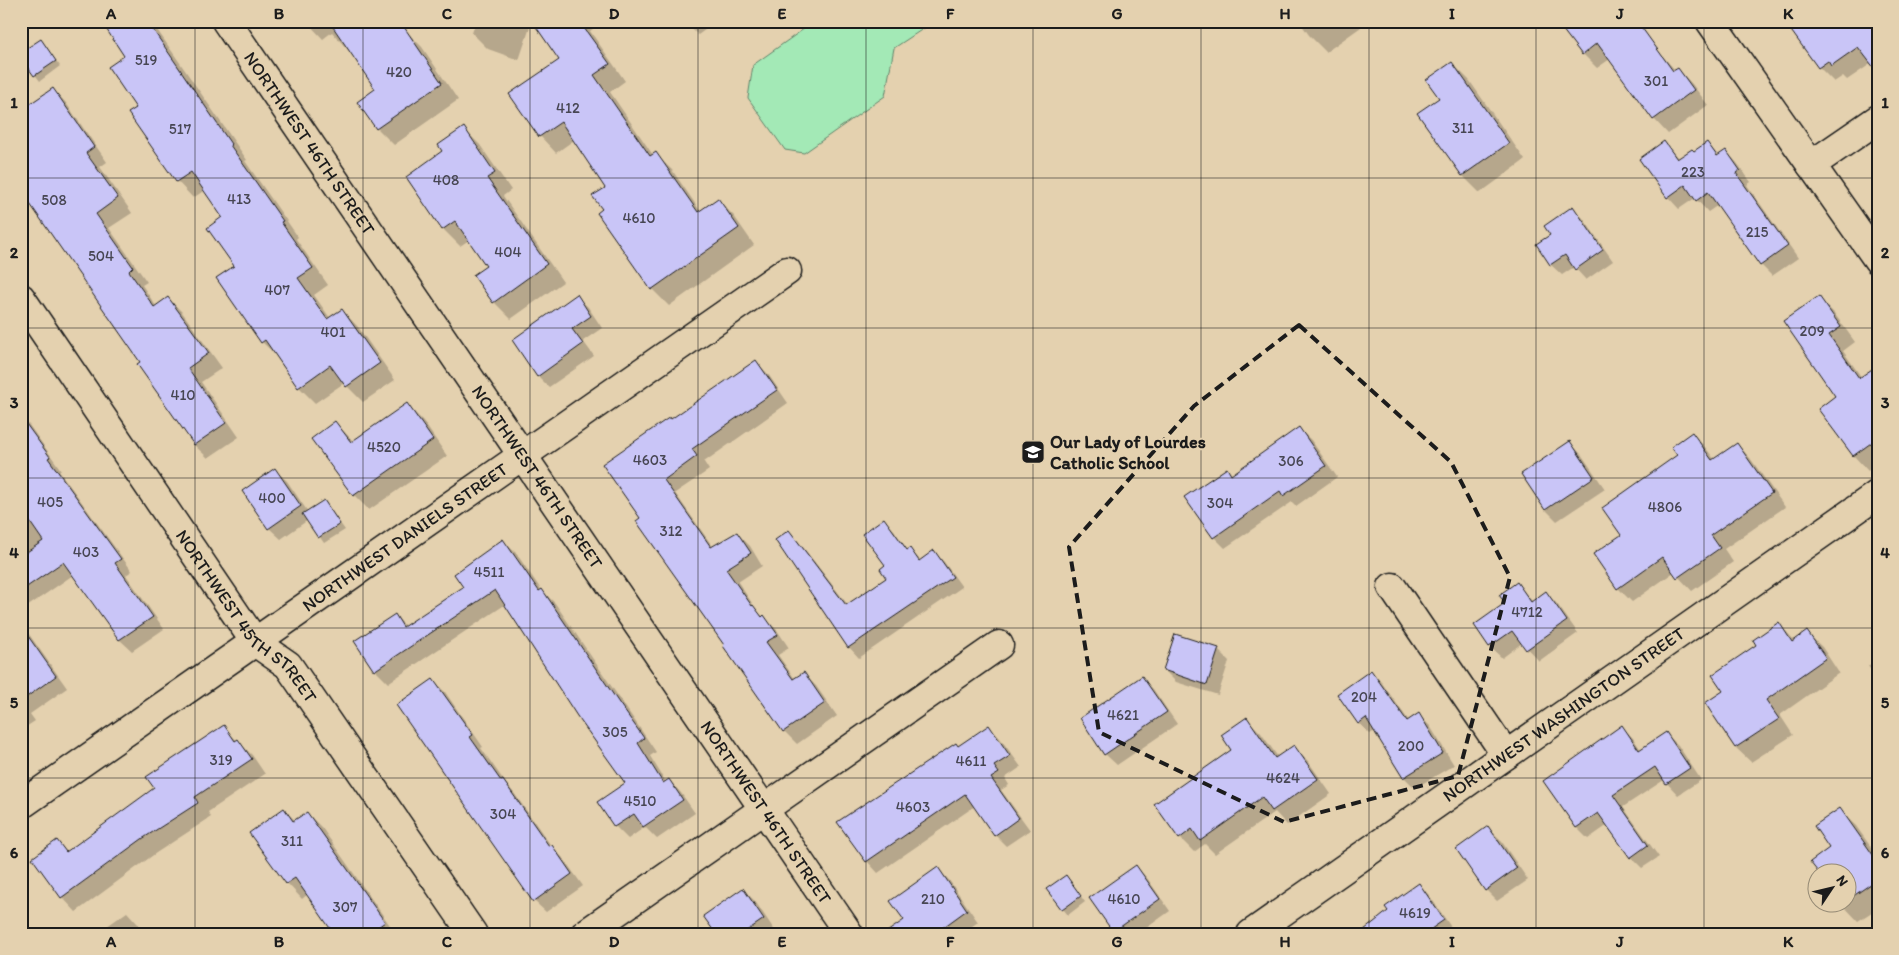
<svg xmlns="http://www.w3.org/2000/svg" width="1899" height="955" viewBox="0 0 1899 955" font-family="Itim,sans-serif">
<style>
.green{fill:#a3e9b6;stroke:#608269}
.shadow{fill:#0003}
.building{fill:#c9c5f7;stroke:#1c1c1c}
.lines{fill:none;stroke-linecap:round;stroke-linejoin:round}
.minor-casing{stroke:#1c1c1c;stroke-width:31}
.minor{stroke:#e4d1af;stroke-width:28}
.marked{fill:none;stroke:#1c1c1c;stroke-width:4;stroke-dasharray:10 6;stroke-linejoin:round}
.grid{fill:none;stroke:#1c1c1c;stroke-width:1;stroke-opacity:0.55}
.labels{text-anchor:middle;dominant-baseline:central;stroke-width:4;stroke-linejoin:round;paint-order:stroke}
.number-label{font-size:15px;fill:#474653}
.street-label{font-size:18px;fill:#1c1c1c;stroke:#e4d1af}
.poi-label{font-size:18px;font-weight:bold;fill:#1c1c1c;stroke:#e4d1af;text-anchor:start}
.neatline{fill:none;stroke:#1c1c1c;stroke-width:2}
.grid-label{font-size:16px;text-anchor:middle;font-weight:bold;fill:#1c1c1c}
</style>
<rect width="100%" height="100%" fill="#e4d1af"/>
<filter id="ink" filterUnits="userSpaceOnUse"><feTurbulence type="fractalNoise" baseFrequency=".02" numOctaves="2"/><feDisplacementMap in="SourceGraphic" scale="10" xChannelSelector="R" yChannelSelector="G"/><feConvolveMatrix kernelMatrix="1 2 1 2 8 2 1 2 1" color-interpolation-filters="sRGB"/></filter>
<g filter="url(#ink)">
<path class="green" d="M815,21H935L894,48L885,96L804,153L785,150L748,98L753,65Z"/>
<g class="shadow">
<path d="M91,21H151L247,160L245,161L298,237L296,239L328,285L314,295L330,318L342,310L358,327L395,380L363,402L344,383L315,403L299,387L279,358L262,342L218,278L235,266L224,217L205,190L193,198L177,181L130,114L137,108L126,56L105,25L99,29Z"/>
<path d="M306,21H391L405,30L422,47L458,100L394,145L377,128V89L355,58L332,32L323,39Z"/>
<path d="M476,21H532L519,60L488,49L472,33Z"/>
<path d="M534,21H603L590,31L625,81L610,92L653,155L655,154L672,170L701,212L718,200L734,216L754,245L669,306L652,289L599,213L604,210L607,188L574,140L556,153L540,136L511,94L561,60Z"/>
<path d="M684,21H717L698,35Z"/>
<path d="M1299,21H1357L1361,27L1326,52L1309,35Z"/>
<path d="M1557,21L1656,49L1676,71L1678,69L1692,84L1708,105L1668,134L1654,119L1610,59L1597,68L1583,54Z"/>
<path d="M1782,21H1878L1872,63L1847,80L1843,76L1834,82L1819,67L1796,35Z"/>
<path d="M41,40L60,66L40,81L30,68L21,74V54Z"/>
<path d="M1452,63L1469,80L1525,160L1480,193L1463,176L1419,114L1441,98Z"/>
<path d="M53,89L66,103L107,162L100,167L132,213L109,228L147,282L142,285L156,306L168,298L182,312L222,368L201,382L239,437L208,458L194,445L142,362Z"/>
<path d="M463,128L480,145L511,190L503,196L563,282L511,319L494,302L488,266L469,240L460,246L443,229L444,152Z"/>
<path d="M1664,143L1679,159L1694,153L1707,144L1719,156L1726,151L1737,163L1751,182L1747,185L1798,258L1772,276L1761,265L1718,205L1708,212L1695,198L1679,209L1668,197Z"/>
<path d="M1573,208L1583,218L1613,261L1586,280L1574,267L1562,275L1551,265L1538,245L1552,235Z"/>
<path d="M576,296L588,307L602,328L583,341L594,356L549,387L538,376Z"/>
<path d="M1819,298L1834,313L1855,342L1843,351L1862,378L1878,376V464L1868,471L1854,456L1820,409L1837,396Z"/>
<path d="M756,362L768,374L788,403L704,462L709,470L675,493L713,547L737,533L750,546L762,566L738,582L758,612L777,630L789,648L778,655L795,679L803,673L816,686L837,716L797,744L784,731L642,519L671,421Z"/>
<path d="M407,405L423,421L447,456L369,510L354,495L335,422L354,442Z"/>
<path d="M21,416L29,425L61,470L59,471L132,571L126,575L164,629L132,651L120,640L73,575L21,611Z"/>
<path d="M1299,429L1311,440L1337,477L1296,506L1292,502L1225,548L1214,537L1226,469L1233,475Z"/>
<path d="M1692,433L1705,447L1715,460L1737,444L1750,458L1785,507L1724,549L1733,562L1692,591L1674,572L1632,602L1618,588L1623,535L1679,456Z"/>
<path d="M1570,443L1581,454L1605,489L1557,521L1546,510Z"/>
<path d="M275,470L287,481L308,512L324,501L345,530L324,543L308,520L281,539L269,528Z"/>
<path d="M884,520L894,530L908,551L910,550L921,561L934,552L944,562L962,587L859,658L849,647L789,532L799,542L848,605L888,579Z"/>
<path d="M503,541L516,553L542,591L555,603L656,752L650,756L666,782L669,780L681,793L695,813L657,839L645,827L628,839L615,826L599,802L627,783L506,604L388,683L375,670L395,615L406,627L465,587Z"/>
<path d="M1517,584L1533,602L1546,593L1557,604L1578,633L1539,661L1522,643L1502,658L1490,647L1475,625L1507,603Z"/>
<path d="M21,623L67,688L30,714L35,721L21,730Z"/>
<path d="M1779,624L1795,641L1807,633L1822,647L1839,673L1780,715L1793,735L1751,762L1736,748L1707,704L1725,692L1758,646Z"/>
<path d="M1218,650L1229,661L1218,695L1176,682L1164,670Z"/>
<path d="M1878,659V680L1868,666Z"/>
<path d="M1371,671L1382,683L1409,721L1419,715L1430,726L1454,765L1415,788L1404,777L1375,731L1370,734L1359,723Z"/>
<path d="M1141,677L1153,689L1177,724L1117,765L1105,754Z"/>
<path d="M433,681L445,692L483,747L481,748L507,785L514,793L552,847L563,858L583,886L546,912L534,901Z"/>
<path d="M1247,719L1261,733L1278,757L1293,747L1308,761L1331,794L1287,825L1275,812L1215,854L1205,844L1194,852L1180,838L1233,750Z"/>
<path d="M223,727L252,755L265,774L208,812L211,817L156,853L76,912L62,897L34,859L57,842L68,853L155,789Z"/>
<path d="M989,727L1000,738L1021,767L1005,778L1009,785L1001,790L1030,830L1006,846L995,835L975,806L878,873L867,861L959,747Z"/>
<path d="M1622,727L1633,738L1641,750L1666,734L1678,745L1701,780L1678,795L1664,780L1623,807L1659,857L1642,868L1631,857L1608,825L1588,839L1577,828L1544,781Z"/>
<path d="M284,810L296,821L307,813L322,828L396,934H336L308,894L302,899L287,883L251,834Z"/>
<path d="M1839,810L1856,826L1878,857V908L1858,921L1840,902H1846V872H1819L1812,862L1831,848Z"/>
<path d="M1488,828L1500,839L1528,880L1497,901L1486,890Z"/>
<path d="M1136,867L1147,878L1170,911L1138,934H1117L1114,931Z"/>
<path d="M937,869L949,880L978,922L961,934H908L906,920Z"/>
<path d="M1066,876L1085,902L1068,915L1063,909Z"/>
<path d="M1418,885L1429,895L1453,930L1448,934H1368Z"/>
<path d="M743,890L755,901L777,934H707L714,929Z"/>
<path d="M127,912L147,934H96Z"/>
</g>
<g class="building">
<path d="M101,21H147L231,144L230,145L283,221L281,222L313,268L298,278L327,319L342,309L380,363L346,387L330,365L298,388L265,340L261,343L216,278L234,266L207,228L222,217L191,172L176,182L128,113L136,108L108,67L124,56Z"/>
<path d="M329,21H400L442,83L376,129L357,102L375,89Z"/>
<path d="M532,21H579L610,64L594,75L650,156L656,152L698,212L718,198L739,228L651,290L597,213L602,209L592,196L605,188L561,122L539,137L509,94L559,60Z"/>
<path d="M1556,21H1637L1673,71L1678,68L1694,90L1653,120L1597,43L1582,55Z"/>
<path d="M1784,21H1878V73L1858,47L1831,66L1828,61L1818,68Z"/>
<path d="M41,39L56,61L34,76L21,58V52Z"/>
<path d="M1452,62L1509,143L1462,176L1417,113L1439,98L1426,80Z"/>
<path d="M53,88L94,147L86,153L118,198L96,214L133,267L129,271L154,307L168,297L209,353L188,368L226,423L194,445L137,364L140,362L21,191V110Z"/>
<path d="M464,127L495,173L487,178L547,264L493,303L473,275L486,266L455,221L442,230L406,177L442,151L438,145Z"/>
<path d="M1664,141L1677,159L1692,149L1694,151L1707,142L1717,156L1726,150L1740,170L1736,173L1788,246L1760,266L1708,192L1696,201L1685,185L1667,198L1639,159Z"/>
<path d="M1573,206L1603,250L1575,270L1565,255L1550,265L1536,244L1550,235L1544,226Z"/>
<path d="M577,294L591,316L572,329L583,344L537,377L512,340Z"/>
<path d="M1819,296L1841,327L1829,335L1859,378L1878,365V438L1853,456L1818,409L1835,396L1783,321Z"/>
<path d="M756,360L777,390L692,449L697,456L664,480L711,547L737,532L751,553L726,569L752,606L753,605L762,617L764,615L778,635L766,642L793,679L804,672L825,703L783,732L723,646L724,645L636,521L640,518L602,464L670,417L671,419Z"/>
<path d="M407,403L433,440L353,496L311,439L335,421L351,442Z"/>
<path d="M21,417L50,457L48,458L121,559L115,563L153,617L119,640L63,562L21,591V556L43,541L21,509Z"/>
<path d="M1299,427L1326,466L1283,496L1280,491L1213,538L1184,497L1227,468L1231,475Z"/>
<path d="M1692,432L1712,460L1737,443L1772,493L1711,535L1720,548L1677,578L1662,557L1617,589L1593,554L1621,535L1602,508L1677,455L1671,447Z"/>
<path d="M1570,441L1594,477L1545,510L1521,474Z"/>
<path d="M275,468L301,506L268,529L242,491Z"/>
<path d="M324,500L340,524L318,538L302,514Z"/>
<path d="M884,518L907,550L910,548L919,561L934,550L953,577L848,648L775,540L789,530L846,605L886,578L880,569L885,565L862,534Z"/>
<path d="M503,539L539,591L542,589L619,703L644,738L638,743L663,783L669,779L683,800L643,827L634,814L614,827L597,802L625,783L577,716L495,590L374,671L354,641L395,614L403,627L463,587L454,574Z"/>
<path d="M1517,582L1531,602L1546,591L1567,621L1526,650L1512,631L1489,647L1474,625L1505,603L1499,595Z"/>
<path d="M1779,622L1792,642L1807,631L1826,658L1766,700L1779,719L1735,748L1705,703L1723,691L1712,675L1756,645L1753,640Z"/>
<path d="M21,626L56,676L21,701Z"/>
<path d="M1175,634L1219,648L1207,685L1163,670Z"/>
<path d="M1371,670L1407,721L1419,713L1443,753L1403,778L1366,718L1358,724L1337,694Z"/>
<path d="M1142,676L1167,712L1104,755L1080,718Z"/>
<path d="M433,679L473,735L470,737L501,781L503,780L549,846L552,845L572,874L533,902L396,705Z"/>
<path d="M1247,717L1275,758L1294,745L1318,779L1272,811L1262,797L1200,841L1192,829L1179,839L1154,804L1231,750L1221,735Z"/>
<path d="M224,725L235,741L238,739L252,759L195,797L198,803L142,839L61,898L32,858L57,840L66,852L154,788L146,777Z"/>
<path d="M989,725L1010,756L994,766L999,773L991,778L1019,818L994,836L965,794L866,862L837,822L956,743L958,746Z"/>
<path d="M1622,725L1639,750L1666,732L1690,768L1666,784L1655,767L1613,795L1648,845L1630,858L1598,813L1576,828L1543,781Z"/>
<path d="M284,808L293,821L307,812L385,922L368,934H334L295,878L286,884L249,833Z"/>
<path d="M1840,808L1878,862V879L1846,901V872H1818L1810,862L1829,848L1814,826Z"/>
<path d="M1488,826L1517,868L1485,891L1456,849Z"/>
<path d="M1136,865L1160,899L1113,932L1089,898Z"/>
<path d="M938,867L967,910L934,934H884L904,920L890,901Z"/>
<path d="M1066,875L1081,896L1062,910L1046,889Z"/>
<path d="M1419,883L1444,920L1424,934H1359L1388,911L1385,907Z"/>
<path d="M743,888L764,919L742,934H716L703,916Z"/>
</g>
<g class="lines">
<g class="minor-casing">
<g id="minor">
<path id="s1" d="M226,21L849,934"/>
<path d="M1710,21L1878,260"/>
<path d="M1811,165L1878,119"/>
<path id="s2" d="M21,298L255,642L288,665L473,934"/>
<path d="M1392,587L1506,755"/>
<path id="s3" d="M21,805L787,271"/>
<path d="M585,934L999,645"/>
<path id="s4" d="M1251,934L1878,494"/>
</g>
</g>
<use href="#minor" class="minor"/>
</g>
</g>
<path class="marked" d="M1299,325L1451,462L1510,577L1458,776L1284,822L1099,732L1069,547L1194,406Z"/>
<path class="grid" d="M195,21V934M363,21V934M530,21V934M698,21V934M866,21V934M1033,21V934M1201,21V934M1369,21V934M1536,21V934M1704,21V934M21,178H1878M21,328H1878M21,478H1878M21,628H1878M21,778H1878"/>
<defs>
<g id="school-square" transform="scale(1.25)"><rect x="-9" y="-9" width="18" height="18" rx="4" fill="#1c1c1c" stroke="#e4d1af"/><path d="M0-5L7-2L0 1L-7-2ZM-4 1L0 2.5L4 1V4Q0 6-4 4Z" fill="#fff"/></g>
</defs>
<g fill-rule="evenodd">
<use href="#school-square" x="1033" y="452"/>
</g>
<g class="labels">
<g class="number-label">
<text x="146" y="60">519</text>
<text x="399" y="72">420</text>
<text x="1656" y="81">301</text>
<text x="568" y="108">412</text>
<text x="1463" y="128">311</text>
<text x="180" y="129">517</text>
<text x="1693" y="172">223</text>
<text x="446" y="180">408</text>
<text x="239" y="199">413</text>
<text x="54" y="200">508</text>
<text x="639" y="218">4610</text>
<text x="1757" y="232">215</text>
<text x="508" y="252">404</text>
<text x="101" y="256">504</text>
<text x="277" y="290">407</text>
<text x="1812" y="331">209</text>
<text x="333" y="332">401</text>
<text x="183" y="395">410</text>
<text x="384" y="447">4520</text>
<text x="650" y="460">4603</text>
<text x="1291" y="461">306</text>
<text x="272" y="498">400</text>
<text x="50" y="502">405</text>
<text x="1220" y="503">304</text>
<text x="1665" y="507">4806</text>
<text x="671" y="531">312</text>
<text x="86" y="552">403</text>
<text x="489" y="572">4511</text>
<text x="1527" y="612">4712</text>
<text x="1364" y="697">204</text>
<text x="1123" y="715">4621</text>
<text x="615" y="732">305</text>
<text x="1411" y="746">200</text>
<text x="221" y="760">319</text>
<text x="971" y="761">4611</text>
<text x="1283" y="778">4624</text>
<text x="640" y="801">4510</text>
<text x="913" y="807">4603</text>
<text x="503" y="814">304</text>
<text x="292" y="841">311</text>
<text x="933" y="899">210</text>
<text x="1124" y="899">4610</text>
<text x="345" y="907">307</text>
<text x="1415" y="913">4619</text>
</g>
<g class="street-label">
<text stroke="none"><textPath href="#s1" startOffset="148">NORTHWEST 46TH STREET</textPath></text>
<text stroke="none"><textPath href="#s1" startOffset="552">NORTHWEST 46TH STREET</textPath></text>
<text stroke="none"><textPath href="#s3" startOffset="468">NORTHWEST DANIELS STREET</textPath></text>
<text stroke="none"><textPath href="#s2" startOffset="391">NORTHWEST 45TH STREET</textPath></text>
<text stroke="none"><textPath href="#s4" startOffset="382">NORTHWEST WASHINGTON STREET</textPath></text>
<text stroke="none"><textPath href="#s1" startOffset="958">NORTHWEST 46TH STREET</textPath></text>
</g>
<g class="poi-label">
<text x="1050" y="442">Our Lady of Lourdes<tspan x="1050" dy="21">Catholic School</tspan></text>
</g>
</g>
<rect width="1899" height="955" fill="none" stroke="#e4d1af" stroke-width="55"/>
<g transform="translate(1832 888) rotate(55)"><circle r="24" fill="#e4d1af" stroke="#948974"/>
<path d="M0-4L9 19L0 12L-9 19Z" fill="#1c1c1c"/>
<text y="-8" font-size="14" font-weight="bold" text-anchor="middle" fill="#1c1c1c">N</text>
</g>
<rect x="28" y="28" width="1844" height="900" class="neatline"/>
<g class="grid-label">
<text x="111" y="19">A</text>
<text x="279" y="19">B</text>
<text x="447" y="19">C</text>
<text x="614" y="19">D</text>
<text x="782" y="19">E</text>
<text x="950" y="19">F</text>
<text x="1117" y="19">G</text>
<text x="1285" y="19">H</text>
<text x="1452" y="19">I</text>
<text x="1620" y="19">J</text>
<text x="1788" y="19">K</text>
<text x="14" y="108">1</text>
<text x="1885" y="108">1</text>
<text x="14" y="258">2</text>
<text x="1885" y="258">2</text>
<text x="14" y="408">3</text>
<text x="1885" y="408">3</text>
<text x="14" y="558">4</text>
<text x="1885" y="558">4</text>
<text x="14" y="708">5</text>
<text x="1885" y="708">5</text>
<text x="14" y="858">6</text>
<text x="1885" y="858">6</text>
<text x="111" y="947">A</text>
<text x="279" y="947">B</text>
<text x="447" y="947">C</text>
<text x="614" y="947">D</text>
<text x="782" y="947">E</text>
<text x="950" y="947">F</text>
<text x="1117" y="947">G</text>
<text x="1285" y="947">H</text>
<text x="1452" y="947">I</text>
<text x="1620" y="947">J</text>
<text x="1788" y="947">K</text>
</g>
</svg>
